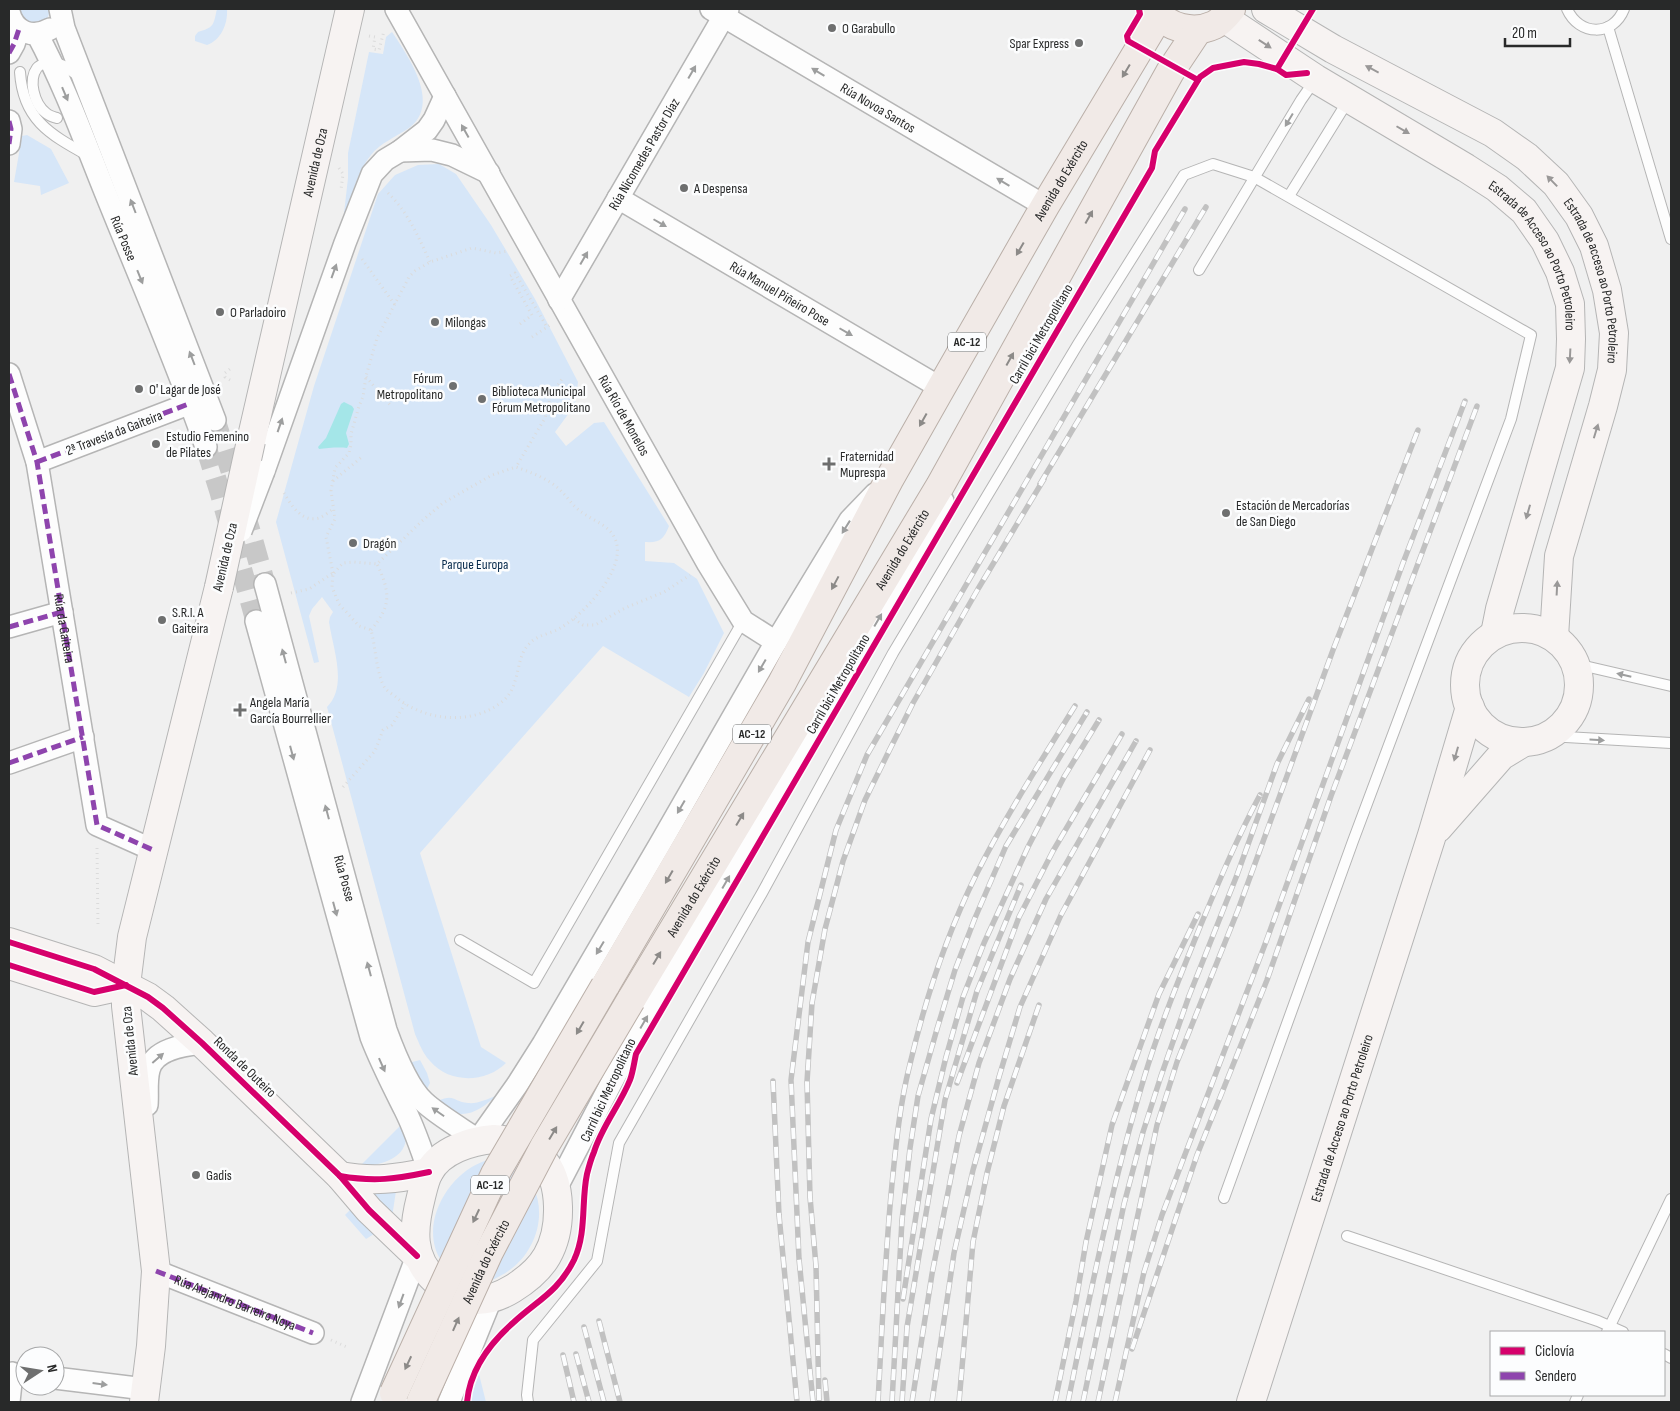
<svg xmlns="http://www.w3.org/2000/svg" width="1680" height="1411" viewBox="0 0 1680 1411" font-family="'Sofia Sans Condensed',sans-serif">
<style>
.green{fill:#d6e6f8}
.water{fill:#a4e6e8}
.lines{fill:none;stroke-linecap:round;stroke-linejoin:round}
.street-tunnel{stroke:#c8c8c8;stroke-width:21;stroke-dasharray:21 11;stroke-linecap:butt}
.lane-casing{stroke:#b5b5b5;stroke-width:12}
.street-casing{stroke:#b5b5b5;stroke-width:24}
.secondary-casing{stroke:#b5b5b5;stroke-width:30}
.primary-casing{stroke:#baafa8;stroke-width:30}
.path{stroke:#dbdbdb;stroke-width:3;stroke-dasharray:1 4;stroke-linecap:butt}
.lane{stroke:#fdfdfd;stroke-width:10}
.street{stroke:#fdfdfd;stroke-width:21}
.secondary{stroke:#f7f3f2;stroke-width:28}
.primary{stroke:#f1eae7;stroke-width:28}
.rail-casing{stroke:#c1c1c1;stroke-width:5.5}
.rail{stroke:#fcfdfe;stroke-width:4;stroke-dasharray:11;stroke-linecap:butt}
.street-bridge-casing{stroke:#b5b5b5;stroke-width:24;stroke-linecap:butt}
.secondary-bridge-casing{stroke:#b5b5b5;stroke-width:30;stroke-linecap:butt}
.primary-bridge-casing{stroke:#baafa8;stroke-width:30;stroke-linecap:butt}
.street-bridge{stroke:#fdfdfd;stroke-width:21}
.secondary-bridge{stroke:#f7f3f2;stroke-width:28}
.primary-bridge{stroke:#f1eae7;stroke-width:28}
.quiet{stroke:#8e44ad;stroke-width:5;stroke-dasharray:10 5;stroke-linecap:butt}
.cycleway-casing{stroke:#fcfdfe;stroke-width:9}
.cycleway{stroke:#d6006c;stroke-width:6}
.oneway{fill:#9a9898}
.oneway2{fill:#8c8a88}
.oneway3{fill:#9d9e9e}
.poi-dot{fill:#6e6f6f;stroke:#fcfdfe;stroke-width:2}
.labels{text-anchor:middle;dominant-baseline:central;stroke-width:5;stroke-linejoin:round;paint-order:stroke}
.shield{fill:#fcfdfe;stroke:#686969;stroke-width:1}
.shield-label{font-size:12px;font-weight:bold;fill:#282929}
.poi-label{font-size:14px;fill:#282929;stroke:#fcfdfe;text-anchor:start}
.street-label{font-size:14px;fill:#282929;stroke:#fcfdfe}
.park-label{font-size:14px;fill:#072a4b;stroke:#fcfdfe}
</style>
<rect width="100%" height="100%" fill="#f0f0f0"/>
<g class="green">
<path d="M18,9H51L47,19L38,25L23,21Z"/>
<path d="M217,9H227C228,24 221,40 207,45L195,41V36L198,32C215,27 213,25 217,9Z"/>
<path d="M392,32C408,56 442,104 409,128C396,137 380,143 371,155C356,173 351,200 343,222L348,178V153L369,52L383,54L386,37Z"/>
<path d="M27,135L51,149L69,183L41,195L40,186L14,182L22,136Z"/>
<path d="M439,164L456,174L491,225L535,299L578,382L575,405L555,432L566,446L594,423L604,422L669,526C664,539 660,543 645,542V561L674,563L697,579L724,633L704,673L689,697L603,646L420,853L481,1047L506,1063C486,1083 449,1084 430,1061C423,1054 419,1043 415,1034L327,707C348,686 333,649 329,622L330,617L333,612L322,597L312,609L309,616L319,662L314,663L276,522L314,386L378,194L395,175L418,165Z"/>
<path d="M420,1060L427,1073L430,1083L426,1091L408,1063Z"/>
<path d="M496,1096C484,1107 467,1120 450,1111C446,1109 441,1104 438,1101C454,1093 454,1102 468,1103C478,1104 487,1099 496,1096Z"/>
<path d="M403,1123C404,1128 406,1133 406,1138C405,1160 377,1166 360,1166Z"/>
<path d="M497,1160C503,1162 510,1163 515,1166C523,1170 529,1178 533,1186C549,1219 532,1260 500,1276C495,1279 488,1283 482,1282C477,1282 472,1279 468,1277C457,1273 448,1272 442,1262C418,1227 446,1176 482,1162C486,1160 492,1160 497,1160Z"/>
<path d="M370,1191H396L391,1224Z"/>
<path d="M351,1209L374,1234L366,1239L345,1215Z"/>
<path d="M479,1374L486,1402H469Z"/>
</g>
<path class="water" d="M344,402L352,406L354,409L346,433L349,444L347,448C339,447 327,448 319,449L318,447L326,438L341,404Z"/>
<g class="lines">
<g class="street-tunnel">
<path d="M215,420L250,531L265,584"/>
<path d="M206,447L220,492L256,621"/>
</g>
<g class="lane-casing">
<g id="lane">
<path d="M1567,9C1579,36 1613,37 1624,9"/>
<path d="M1608,27L1671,239"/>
<path d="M20,72C23,119 49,134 87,155"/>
<path d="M57,118C54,117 49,116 46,113C34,104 28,80 37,68C40,64 46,63 51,61L64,66L77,75"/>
<path d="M1289,196L1349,99"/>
<path d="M1199,270L1301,100L1315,80"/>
<path d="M1576,664L1671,686"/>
<path d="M1548,736L1671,743"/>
<path d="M460,940L534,983L743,621"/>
<path d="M1347,1236L1598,1321L1623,1332"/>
<path d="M1607,1332L1671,1199"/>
<path d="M1664,1354L1671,1358"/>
<path d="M528,1402L527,1395L533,1340L597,1261L619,1143L762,893L893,653L1078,344L1184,175L1213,164L1254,177L1531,335L1511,419L1353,841L1224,1198"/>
<path d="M1575,1402L1578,1395"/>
</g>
</g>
<g class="street-casing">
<g id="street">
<path d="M60,9L64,28L215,420"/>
<path id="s1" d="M396,9L708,564L743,621L776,642"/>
<path id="s2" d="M711,9L1045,206"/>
<path d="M9,12C14,32 32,39 50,29"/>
<path id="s3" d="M37,34C67,90 88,151 112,209C144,288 178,366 206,447"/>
<path d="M9,53L14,44L19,29"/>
<path d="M9,121L11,129L9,144"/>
<path d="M400,151L432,150L452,155L489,173"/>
<path id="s4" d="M618,198L941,388"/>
<path id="s5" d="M559,300L728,9"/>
<path id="s6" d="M9,374L37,462L97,825L153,850"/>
<path d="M37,462L191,403"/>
<path d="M264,471L345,243L372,174L385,160L400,151L427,130L434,120L445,96"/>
<path id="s7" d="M265,584L386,1030C394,1052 407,1086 424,1102C438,1115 462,1129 478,1140L517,1085L543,1044L660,844L776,642L850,520L875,494"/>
<path d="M256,621L371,1037C381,1063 393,1086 405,1110C415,1130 422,1151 429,1172"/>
<path d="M9,627L62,612"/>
<path d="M9,763L83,737"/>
<path d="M147,1105C148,1094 146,1081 149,1070C154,1049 184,1045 202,1043"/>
<path d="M556,1189L629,1049L929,532L943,501"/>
<path d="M156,1271L313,1333"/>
<path d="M55,1378L145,1389"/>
<path d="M9,1402L12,1373"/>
<path d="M362,1402L417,1256"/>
<path d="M449,1402L491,1299"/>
</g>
</g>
<g class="secondary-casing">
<g id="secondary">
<path id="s8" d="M1266,9L1333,49L1493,133L1527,157L1556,184L1579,216L1594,246L1607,290L1614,333L1612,370L1603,406L1559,556L1554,637"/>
<path id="s9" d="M1224,18L1316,79L1466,168L1497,188L1524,211L1545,241L1560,272L1570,304L1571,339L1570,368L1500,609L1495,634"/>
<path id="s10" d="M251,441L350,9"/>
<circle cx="1522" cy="685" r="57"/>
<path d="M1438,828L1501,756L1524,742"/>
<path d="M9,942L94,969L148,997L163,1008L202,1043L340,1176L369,1210L417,1256"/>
<path d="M9,965L94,992L126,985"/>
<path d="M494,1139C511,1140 530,1146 542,1159C563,1182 562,1230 547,1256C539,1270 525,1281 512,1289C499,1297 484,1302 468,1299C455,1297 446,1290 436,1281C410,1258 413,1228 421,1197C423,1189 425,1179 429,1172C441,1150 471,1141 494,1139Z"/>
<path d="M340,1176C374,1182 396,1179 429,1172"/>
<path d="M144,1402L151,1346L156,1271L126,1006V985L132,937L219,587"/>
<path id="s11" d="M1251,1402L1432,835L1470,707"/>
</g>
</g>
<g class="primary-casing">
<g id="primary">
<path d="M1156,9C1166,29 1195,34 1214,25C1222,21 1226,15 1231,9"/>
<path id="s12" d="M605,986L782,683L890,478L941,388L1045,206L1153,26L1158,13"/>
<path id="s13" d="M631,1000L940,486L1170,72L1198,30"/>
</g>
</g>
<g class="path">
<path d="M369,36L375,37L373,49L379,50L384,31"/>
<path d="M339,168L343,174L341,190"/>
<path d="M388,193C408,212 419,238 430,262"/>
<path d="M362,259L395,305"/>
<path d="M520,324L532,315L510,276L515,273L547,327L550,325"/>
<path d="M532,337L547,327"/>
<path d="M366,377L392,407"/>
<path d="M230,380L225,377V373L230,369"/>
<path d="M333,481L363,456"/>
<path d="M284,493C291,505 302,523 319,518C324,516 329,512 333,509"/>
<path d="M333,573L326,537L335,519L331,491L335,468L349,453L351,445V434L359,406L363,397L366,376L377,338L409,277L415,271L430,262L472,248L496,253L508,251"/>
<path d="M334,573L343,563L354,562L377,564L422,521L443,503L492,475L516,467"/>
<path d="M291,593L309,589L333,573L332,587L339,604L359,626L371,630C375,644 377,677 385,688C388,692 394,695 397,698C425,721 473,726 503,701C521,686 515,657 529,644C538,634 552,634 562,627C585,613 632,564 613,535C606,524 590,519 580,511C573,506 568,498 562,492C550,479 532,473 516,467L545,418L551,395L562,379"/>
<path d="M574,619L583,625H595L625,608L664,592L690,575"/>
<path d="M371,630C392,605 390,592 377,564"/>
<path d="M343,787L375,751L383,730L392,725L405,704"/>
<path d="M97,848L98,928"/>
<path d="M331,1340L347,1347"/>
</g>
<use href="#lane" class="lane"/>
<use href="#street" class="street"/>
<use href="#secondary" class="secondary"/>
<use href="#primary" class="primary"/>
<g class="rail-casing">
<g id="rail">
<path d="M1040,484L1206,207"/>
<path d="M773,1081L779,1215L797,1402"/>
<path d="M957,1083L1019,917L1053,851L1122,734"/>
<path d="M903,1299L931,1119L946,1057L963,997L984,943L1028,847L1064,777L1099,720"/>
<path d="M599,1321L620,1402"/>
<path d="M584,1327L604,1402"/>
<path d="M1132,1349L1197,1155L1267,980L1331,796L1477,406"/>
<path d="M576,1354L589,1402"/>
<path d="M563,1355L574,1402"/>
<path d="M825,1380L827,1402"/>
<path d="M819,1400L816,1266L810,1197L807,1082L812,1003L825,929L843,861L865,800L889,751L913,703L978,589L1044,479"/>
<path d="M813,1402L799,1259L791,1080L808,942L836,830L867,755L1185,209"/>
<path d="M878,1402C882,1329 885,1256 892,1184C896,1144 900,1103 910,1064C925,1000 947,934 976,875C1005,817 1041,761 1075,706"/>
<path d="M892,1402L902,1220L910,1148L918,1096L937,1029L955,970L975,918L1006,846L1087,712"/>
<path d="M902,1402L907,1327L945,1100L977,991L1021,885"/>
<path d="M912,1402L932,1274L959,1136L979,1063L1010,979L1046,899L1136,741"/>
<path d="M932,1402L954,1253L973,1170L999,1077L1020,1007L1061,915L1150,750"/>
<path d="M959,1402L973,1242L987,1173L1004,1106L1039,1005"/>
<path d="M1055,1402L1076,1301L1086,1242L1112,1125L1159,994L1198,914"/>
<path d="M1068,1402C1090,1294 1112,1185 1144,1078C1160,1025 1181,974 1202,922C1220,879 1238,836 1260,795"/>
<path d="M1083,1402L1124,1204L1143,1132L1161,1076L1189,996L1237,875L1277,764L1309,699"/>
<path d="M1098,1402L1157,1125L1177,1062L1238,910L1333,650L1418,430"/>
<path d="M1115,1402L1144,1272L1162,1215L1267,939L1403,563L1465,401"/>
</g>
</g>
<use href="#rail" class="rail"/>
<g class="street-bridge-casing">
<path id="street-bridge" d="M241,531L264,471"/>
</g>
<g class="secondary-bridge-casing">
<path id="secondary-bridge" d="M219,587L251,441"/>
</g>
<g class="primary-bridge-casing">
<g id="primary-bridge">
<path d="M394,1393L495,1174L605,986"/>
<path id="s14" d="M421,1401L489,1252L544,1147L631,1000"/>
</g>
</g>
<use href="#street-bridge" class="street-bridge"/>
<use href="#secondary-bridge" class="secondary-bridge"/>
<use href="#primary-bridge" class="primary-bridge"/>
<g class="quiet">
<path d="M9,53L14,44L19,29"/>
<path d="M9,121L11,129L9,144"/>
<path d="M9,374L37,462L97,825L153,850"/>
<path d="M37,462L191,403"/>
<path d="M9,627L62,612"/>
<path d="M9,763L83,737"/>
<path id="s15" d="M156,1271L313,1333"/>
</g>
<g class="cycleway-casing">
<g id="cycleway">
<path d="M1139,9L1140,14L1127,36L1128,41L1198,80"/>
<path d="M1277,69L1313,9"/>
<path d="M9,942L94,969L148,997L163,1008L202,1043L340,1176L369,1210L417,1256"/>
<path d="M9,965L94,992L126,985"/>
<path d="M340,1176C374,1182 396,1179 429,1172"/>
<path d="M467,1402C470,1370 490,1343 514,1322C538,1300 558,1292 574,1260C587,1232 581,1202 587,1174C589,1166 591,1159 594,1152C602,1126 620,1105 630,1080C633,1072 634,1063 636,1054L1152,168L1155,151L1200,77L1213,68L1244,62L1259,64L1277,69L1286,75L1307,73"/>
</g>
</g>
<use href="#cycleway" class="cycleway"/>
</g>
<defs><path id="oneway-solid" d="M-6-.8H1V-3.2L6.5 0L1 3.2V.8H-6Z" transform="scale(1.25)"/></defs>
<g class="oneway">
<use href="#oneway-solid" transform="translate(1265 44) rotate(33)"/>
<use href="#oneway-solid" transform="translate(1372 69) rotate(-152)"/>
<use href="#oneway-solid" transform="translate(1403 130) rotate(30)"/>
<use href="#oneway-solid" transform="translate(1552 181) rotate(-134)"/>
<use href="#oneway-solid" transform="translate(1570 356) rotate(93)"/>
<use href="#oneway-solid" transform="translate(1596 431) rotate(-73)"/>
<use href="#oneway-solid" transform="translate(1528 512) rotate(106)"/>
<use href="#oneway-solid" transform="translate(1557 588) rotate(-87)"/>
<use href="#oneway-solid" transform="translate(1456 754) rotate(106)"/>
</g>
<g class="oneway2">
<use href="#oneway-solid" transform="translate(1126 71) rotate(121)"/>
<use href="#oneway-solid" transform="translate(1089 217) rotate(-61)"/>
<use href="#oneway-solid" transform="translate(1020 249) rotate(120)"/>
<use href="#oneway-solid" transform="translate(1010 359) rotate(-61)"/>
<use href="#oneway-solid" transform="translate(923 420) rotate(119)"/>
<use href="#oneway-solid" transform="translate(835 583) rotate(118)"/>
<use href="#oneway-solid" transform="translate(740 819) rotate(-59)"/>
<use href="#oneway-solid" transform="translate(669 877) rotate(120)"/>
<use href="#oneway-solid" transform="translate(657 958) rotate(-59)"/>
<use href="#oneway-solid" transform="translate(580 1028) rotate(120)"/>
<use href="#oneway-solid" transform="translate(553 1133) rotate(-59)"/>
<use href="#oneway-solid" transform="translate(476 1216) rotate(115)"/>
<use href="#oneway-solid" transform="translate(456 1324) rotate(-66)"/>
<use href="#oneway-solid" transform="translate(408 1363) rotate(115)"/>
</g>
<g class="oneway3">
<use href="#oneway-solid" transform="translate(692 72) rotate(-60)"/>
<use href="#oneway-solid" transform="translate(818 72) rotate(-149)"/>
<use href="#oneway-solid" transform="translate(65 94) rotate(67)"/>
<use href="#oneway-solid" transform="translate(1289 120) rotate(121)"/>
<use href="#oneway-solid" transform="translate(465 131) rotate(-119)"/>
<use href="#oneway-solid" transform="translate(1003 182) rotate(-149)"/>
<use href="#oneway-solid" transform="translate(133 206) rotate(-111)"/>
<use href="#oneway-solid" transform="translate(660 223) rotate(30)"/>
<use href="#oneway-solid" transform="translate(584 258) rotate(-60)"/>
<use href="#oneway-solid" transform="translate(334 271) rotate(-70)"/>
<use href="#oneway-solid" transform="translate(140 277) rotate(68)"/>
<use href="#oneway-solid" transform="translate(846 332) rotate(30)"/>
<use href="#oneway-solid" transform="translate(192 358) rotate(-111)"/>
<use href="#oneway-solid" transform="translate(280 425) rotate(-71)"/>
<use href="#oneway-solid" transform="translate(846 527) rotate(122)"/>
<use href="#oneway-solid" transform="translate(878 620) rotate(-60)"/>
<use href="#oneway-solid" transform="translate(284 656) rotate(-105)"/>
<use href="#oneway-solid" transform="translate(762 666) rotate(120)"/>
<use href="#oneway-solid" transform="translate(1624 675) rotate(-167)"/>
<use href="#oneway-solid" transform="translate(1597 740) rotate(3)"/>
<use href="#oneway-solid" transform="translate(292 753) rotate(75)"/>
<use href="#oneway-solid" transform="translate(681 807) rotate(120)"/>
<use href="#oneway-solid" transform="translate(327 812) rotate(-105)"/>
<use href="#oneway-solid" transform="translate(726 882) rotate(-60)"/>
<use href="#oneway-solid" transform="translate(335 909) rotate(75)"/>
<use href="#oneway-solid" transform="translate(600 948) rotate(121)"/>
<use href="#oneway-solid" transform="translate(369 969) rotate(-105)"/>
<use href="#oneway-solid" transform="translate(644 1022) rotate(-60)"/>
<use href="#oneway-solid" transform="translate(158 1058) rotate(-41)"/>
<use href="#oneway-solid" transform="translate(382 1065) rotate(66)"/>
<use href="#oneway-solid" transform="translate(438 1112) rotate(-145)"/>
<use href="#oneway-solid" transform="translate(401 1301) rotate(110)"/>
<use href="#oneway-solid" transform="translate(100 1384) rotate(7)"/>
</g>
<g class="poi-dot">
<circle cx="832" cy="28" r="5"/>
<circle cx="1079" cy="43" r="5"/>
<circle cx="684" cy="188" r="5"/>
<circle cx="220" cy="312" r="5"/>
<circle cx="435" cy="322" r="5"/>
<circle cx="453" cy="386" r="5"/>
<circle cx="139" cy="389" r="5"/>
<circle cx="482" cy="399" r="5"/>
<circle cx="156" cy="444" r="5"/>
<path d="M826.5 456.5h5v5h5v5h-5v5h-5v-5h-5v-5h5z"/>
<circle cx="1226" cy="513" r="5"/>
<circle cx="353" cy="543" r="5"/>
<circle cx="162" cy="620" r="5"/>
<path d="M237.5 702.5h5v5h5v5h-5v5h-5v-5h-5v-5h5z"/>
<circle cx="196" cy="1175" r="5"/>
</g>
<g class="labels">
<g class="shield">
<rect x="948" y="332.5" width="38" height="19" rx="4"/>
<rect x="733" y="724.5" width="38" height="19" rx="4"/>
<rect x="471" y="1175.5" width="38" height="19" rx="4"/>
</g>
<g class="shield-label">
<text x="967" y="342">AC-12</text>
<text x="752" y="734">AC-12</text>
<text x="490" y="1185">AC-12</text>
</g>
<g class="poi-label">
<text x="842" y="28">O Garabullo</text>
<text x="1069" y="43" text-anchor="end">Spar Express</text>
<text x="694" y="188">A Despensa</text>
<text x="230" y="312">O Parladoiro</text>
<text x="445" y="322">Milongas</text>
<text x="443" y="378" text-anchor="end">Fórum<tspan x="443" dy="16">Metropolitano</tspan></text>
<text x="149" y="389">O' Lagar de José</text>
<text x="492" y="391">Biblioteca Municipal<tspan x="492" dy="16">Fórum Metropolitano</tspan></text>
<text x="166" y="436">Estudio Femenino<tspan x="166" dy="16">de Pilates</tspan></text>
<text x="840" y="456">Fraternidad<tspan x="840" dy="16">Muprespa</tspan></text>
<text x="1236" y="505">Estación de Mercadorías<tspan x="1236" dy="16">de San Diego</tspan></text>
<text x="363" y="543">Dragón</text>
<text x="172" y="612">S.R.I. A<tspan x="172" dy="16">Gaiteira</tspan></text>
<text x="250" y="702">Angela María<tspan x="250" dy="16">García Bourrellier</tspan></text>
<text x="206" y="1175">Gadis</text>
</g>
<g class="street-label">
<text stroke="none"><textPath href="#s2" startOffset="194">Rúa Novoa Santos</textPath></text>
<text stroke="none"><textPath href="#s5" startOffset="169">Rúa Nicomedes Pastor Díaz</textPath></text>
<text stroke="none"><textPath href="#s10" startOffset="286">Avenida de Oza</textPath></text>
<text stroke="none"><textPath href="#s12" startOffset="926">Avenida do Exército</textPath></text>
<text stroke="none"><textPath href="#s3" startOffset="222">Rúa Posse</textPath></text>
<text stroke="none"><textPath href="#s9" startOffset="401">Estrada de Acceso ao Porto Petroleiro</textPath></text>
<text stroke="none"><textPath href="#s8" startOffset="446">Estrada de acceso ao Porto Petroleiro</textPath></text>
<text stroke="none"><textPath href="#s4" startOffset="188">Rúa Manuel Piñeiro Pose</textPath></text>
<text transform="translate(1041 334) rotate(-60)">Carril bici Metropolitano</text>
<text stroke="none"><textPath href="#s1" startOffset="466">Rúa Río de Monelos</textPath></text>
<text transform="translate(114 433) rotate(-21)">2ª Travesía da Gaiteira</text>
<text stroke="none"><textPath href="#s13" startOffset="526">Avenida do Exército</textPath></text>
<text transform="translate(225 557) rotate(-77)">Avenida de Oza</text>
<text stroke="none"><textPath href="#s6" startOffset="261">Rúa da Gaiteira</textPath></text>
<text transform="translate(838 684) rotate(-60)">Carril bici Metropolitano</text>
<text stroke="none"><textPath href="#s7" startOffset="305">Rúa Posse</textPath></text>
<text stroke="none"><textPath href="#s13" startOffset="121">Avenida do Exército</textPath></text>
<text transform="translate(130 1041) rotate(-96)">Avenida de Oza</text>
<text transform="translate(245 1067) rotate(44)">Ronda de Outeiro</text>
<text transform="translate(608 1090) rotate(-65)">Carril bici Metropolitano</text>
<text stroke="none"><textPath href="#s11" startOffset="298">Estrada de Acceso ao Porto Petroleiro</textPath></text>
<text stroke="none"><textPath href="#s14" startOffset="154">Avenida do Exército</textPath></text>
<text stroke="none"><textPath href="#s15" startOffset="85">Rúa Alejandro Barreiro Noya</textPath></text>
</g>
<g class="park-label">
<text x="475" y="564">Parque Europa</text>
</g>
</g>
<rect width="1680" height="1411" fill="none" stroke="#282929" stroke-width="20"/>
<rect x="1490" y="1331" width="175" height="65" fill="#fcfdfe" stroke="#a7a8a9"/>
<rect x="1500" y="1347" width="25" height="8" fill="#d6006c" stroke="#a7a8a9"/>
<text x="1535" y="1356" font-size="15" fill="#282929">Ciclovía</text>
<rect x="1500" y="1372" width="25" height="8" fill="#8e44ad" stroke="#a7a8a9"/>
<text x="1535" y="1381" font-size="15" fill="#282929">Sendero</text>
<g transform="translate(40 1371) rotate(78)"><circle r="24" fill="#fcfdfe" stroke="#a7a8a9"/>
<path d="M0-4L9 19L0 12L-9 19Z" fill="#6e6f6f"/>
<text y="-8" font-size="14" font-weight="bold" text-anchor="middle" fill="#282929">N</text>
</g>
<path d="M1505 38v8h65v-8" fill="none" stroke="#282929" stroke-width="2.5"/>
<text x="1512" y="38" font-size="15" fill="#282929" stroke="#fcfdfe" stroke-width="4" paint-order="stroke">20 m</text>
</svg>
